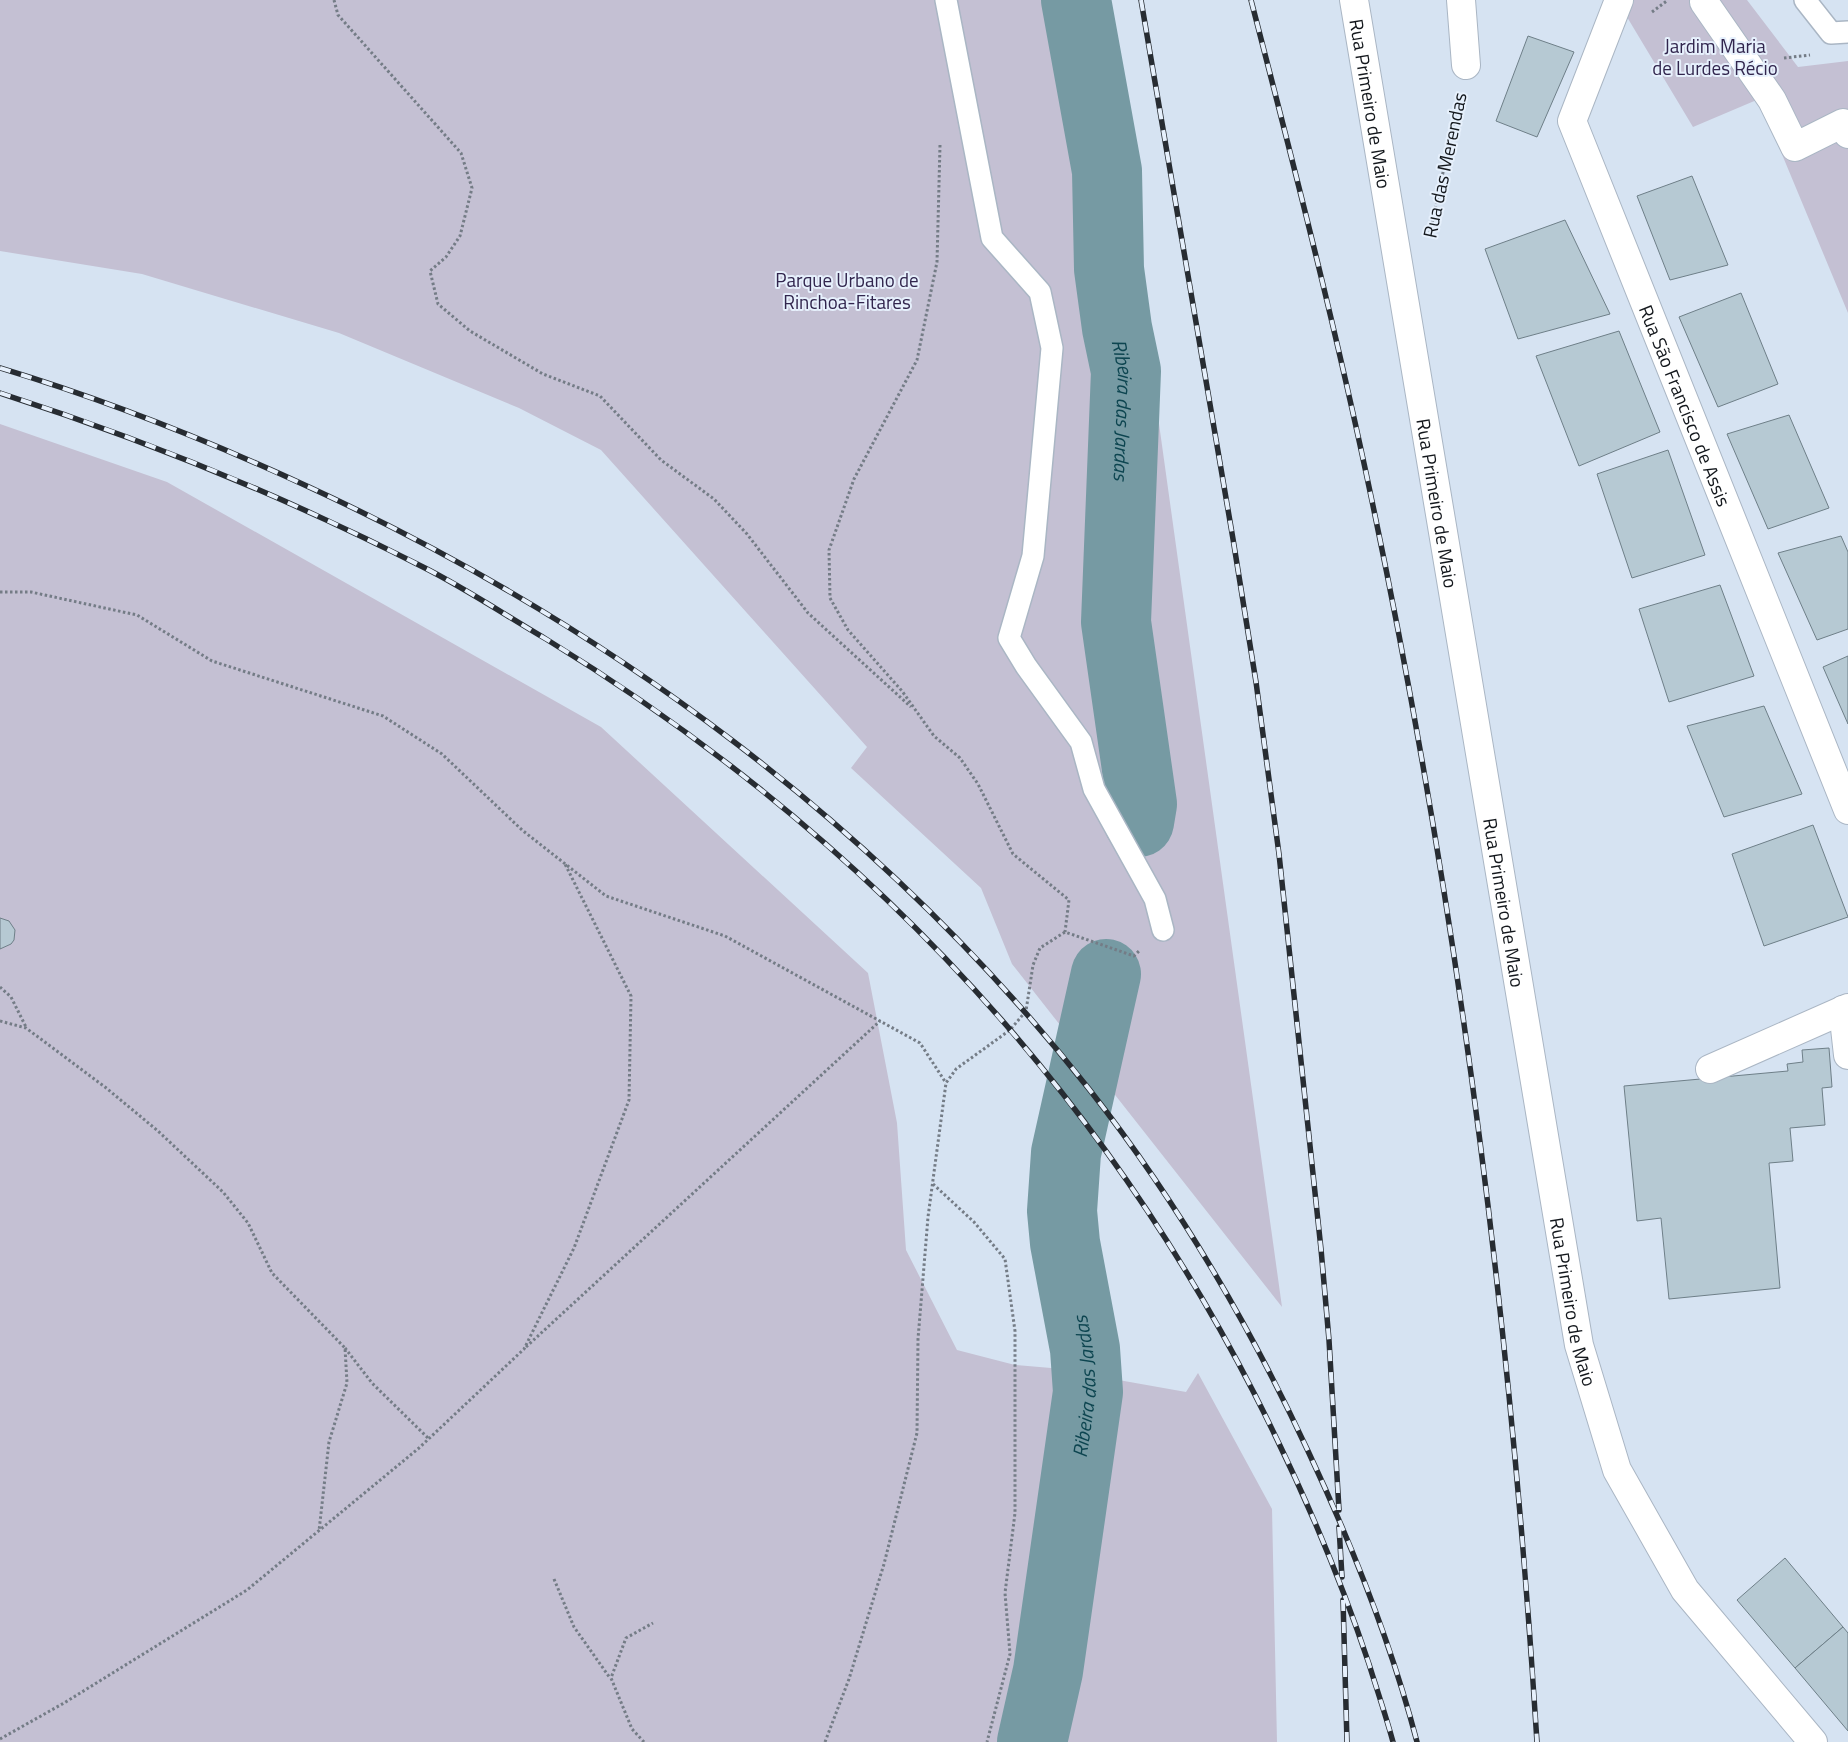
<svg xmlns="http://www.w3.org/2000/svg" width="1848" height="1742" viewBox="0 0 1848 1742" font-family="'Titillium Web',sans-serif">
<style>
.green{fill:#c4c0d3}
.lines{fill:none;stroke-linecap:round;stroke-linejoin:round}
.river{stroke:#769aa3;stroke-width:70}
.building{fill:#b6c9d3;stroke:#6e7f88}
.lane-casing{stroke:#aab6c4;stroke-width:24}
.street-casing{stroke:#aab6c4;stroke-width:30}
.secondary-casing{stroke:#aab6c4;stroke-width:30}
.path{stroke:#747c86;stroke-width:3;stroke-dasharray:2.5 2.5;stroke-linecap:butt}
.lane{stroke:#fff;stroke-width:21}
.street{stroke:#fff;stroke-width:28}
.secondary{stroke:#fff;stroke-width:28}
.rail-casing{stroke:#272c32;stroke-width:5.5}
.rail{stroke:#e6f0fc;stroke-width:4;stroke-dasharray:11;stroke-linecap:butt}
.labels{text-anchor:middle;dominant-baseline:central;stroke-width:4;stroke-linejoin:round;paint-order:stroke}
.park-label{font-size:19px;fill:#31254d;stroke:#e6f0fc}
.street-label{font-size:19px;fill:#13171c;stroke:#e6f0fc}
.water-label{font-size:20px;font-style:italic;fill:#0d4550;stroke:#e6f0fc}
</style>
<rect width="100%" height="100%" fill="#d6e3f2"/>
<g class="green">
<path d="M0,0H1100L1282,1307L1012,964L981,888L851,768L867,747L601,450L519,408L339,333L142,274L0,251Z"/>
<path d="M1634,0H1747L1798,67L1848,61V313L1759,99L1693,127L1627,17Z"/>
<path d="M0,424L167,482L601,727L868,973L897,1123L906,1250L957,1350L1015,1365L1051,1368L1186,1392L1198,1373L1272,1509L1277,1742H0Z"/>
</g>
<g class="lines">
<g class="river">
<path id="s1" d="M1076,0L1107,171L1109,269L1117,328L1126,371L1116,622L1142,804L1139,822"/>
<path id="s2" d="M1032,1742L1048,1671L1088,1392L1085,1349L1065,1243L1062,1211L1066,1153L1106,974"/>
</g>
</g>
<g class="building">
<path d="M1528,36L1574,52L1537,137L1496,121Z"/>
<path d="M1692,176L1728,265L1670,280L1637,196Z"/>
<path d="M1565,220L1610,314L1518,339L1485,249Z"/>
<path d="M1741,293L1778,384L1718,407L1679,317Z"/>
<path d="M1619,331L1660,432L1579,466L1536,356Z"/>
<path d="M1789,415L1829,508L1768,529L1727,434Z"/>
<path d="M1668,450L1705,555L1632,578L1597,474Z"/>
<path d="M1841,536L1848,552V629L1817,640L1778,553Z"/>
<path d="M1720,585L1754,676L1669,702L1639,609Z"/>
<path d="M1848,656V724L1823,667Z"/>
<path d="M1764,706L1802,794L1724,817L1687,726Z"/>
<path d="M1813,825L1848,917L1764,946L1732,854Z"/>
<path d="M0,918L9,921L15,930L14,940L11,944L0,949Z"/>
<path d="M1829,1048L1832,1087L1822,1088L1825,1125L1790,1128L1793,1161L1769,1163L1780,1288L1669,1299L1661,1218L1637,1221L1624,1086L1788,1071L1787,1064L1803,1062L1802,1050Z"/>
<path d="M1785,1558L1843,1627L1795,1668L1737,1600Z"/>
<path d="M1843,1627L1848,1633V1731L1795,1668Z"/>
</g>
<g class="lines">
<g class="lane-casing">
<g id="lane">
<path d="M946,0L992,238L1040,292L1052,348L1033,556L1009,638L1026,666L1081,742L1094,789L1155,899L1163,930"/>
<path d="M1805,0L1831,33L1848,32"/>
</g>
</g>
<g class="street-casing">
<g id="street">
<path d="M1461,0L1466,65"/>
<path id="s3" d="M1619,0L1572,121L1848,810"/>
<path d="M1704,2L1772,100L1795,147L1843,123L1848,134"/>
<path d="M1843,1010L1848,1055"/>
<path d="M1710,1069L1848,1008"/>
</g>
</g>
<g class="secondary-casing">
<g id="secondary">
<path id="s4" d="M1354,0L1579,1345L1617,1470L1685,1590L1813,1742"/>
</g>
</g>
<g class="path">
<path d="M334,0L338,15L461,153L472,188L460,236L446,257L430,271L438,304L470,331L543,374L600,396L661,460L714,499L747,534L808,613L911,707"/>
<path d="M1652,12L1668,0"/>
<path d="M1784,58L1810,55"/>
<path d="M940,145L937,262L917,360L854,479L829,550L830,598L848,630L902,691L934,736L960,758L978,784L1013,854L1069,900L1065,932"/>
<path d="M1430,233L1459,98"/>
<path d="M0,592H31L137,615L212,661L383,716L442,754L522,830L606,896L725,936L920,1043L946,1083"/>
<path d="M0,987L11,997L26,1027"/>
<path d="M0,1021L26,1028L105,1087L158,1131L223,1192L248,1223L272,1273L345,1348L347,1383L329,1442L319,1531"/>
<path d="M933,1184L974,1222L1005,1259L1015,1331V1513L1005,1593L1010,1654L987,1742"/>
<path d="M526,1347L880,1021"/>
<path d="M345,1348L372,1383L429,1439"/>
<path d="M554,1579L574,1627L610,1678"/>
<path d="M0,1739L64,1703L247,1590L419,1448L524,1349L574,1248L629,1100L631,996L565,864"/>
<path d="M644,1742L632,1729L611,1678L626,1638L653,1623"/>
<path d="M825,1742L849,1679L884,1564L917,1433L918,1339L928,1217L946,1083L956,1069L1010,1030L1026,1011L1033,965L1040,948L1065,932L1134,956L1140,950"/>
</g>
<use href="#lane" class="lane"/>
<use href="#street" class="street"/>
<use href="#secondary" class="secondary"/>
<g class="rail-casing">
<g id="rail">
<path d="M1141,0L1233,539L1256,682L1279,854L1321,1249L1329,1340L1339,1510"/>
<path d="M1251,0C1294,166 1337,333 1372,501C1458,910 1511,1325 1537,1742"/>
<path d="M0,368C106,400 209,441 309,487C610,626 883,828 1089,1089C1176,1200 1249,1324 1308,1451C1352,1545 1391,1642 1417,1742"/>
<path d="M0,393C146,440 286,497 423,567C465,588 505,615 546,639C850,825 1091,1075 1254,1393C1299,1481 1338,1571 1369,1664C1377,1690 1386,1716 1393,1742"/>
<path d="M1339,1527L1342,1577"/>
<path d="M1343,1600L1347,1742"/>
</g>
</g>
<use href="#rail" class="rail"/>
</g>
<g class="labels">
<g class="park-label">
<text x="1715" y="45">Jardim Maria<tspan x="1715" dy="22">de Lurdes Récio</tspan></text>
<text x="847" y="279">Parque Urbano de<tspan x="847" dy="22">Rinchoa-Fitares</tspan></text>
</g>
<g class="street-label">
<text stroke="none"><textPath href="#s4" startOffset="105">Rua Primeiro de Maio</textPath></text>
<text transform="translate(1444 165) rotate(-78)">Rua das Merendas</text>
<text stroke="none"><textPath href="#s3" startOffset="436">Rua São Francisco de Assis</textPath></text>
<text stroke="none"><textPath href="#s4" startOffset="510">Rua Primeiro de Maio</textPath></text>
<text stroke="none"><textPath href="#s4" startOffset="915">Rua Primeiro de Maio</textPath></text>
<text stroke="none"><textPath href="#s4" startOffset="1320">Rua Primeiro de Maio</textPath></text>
</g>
<g class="water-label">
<text stroke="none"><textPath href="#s1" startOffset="414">Ribeira das Jardas</textPath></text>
<text stroke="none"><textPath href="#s2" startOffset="360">Ribeira das Jardas</textPath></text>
</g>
</g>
</svg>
